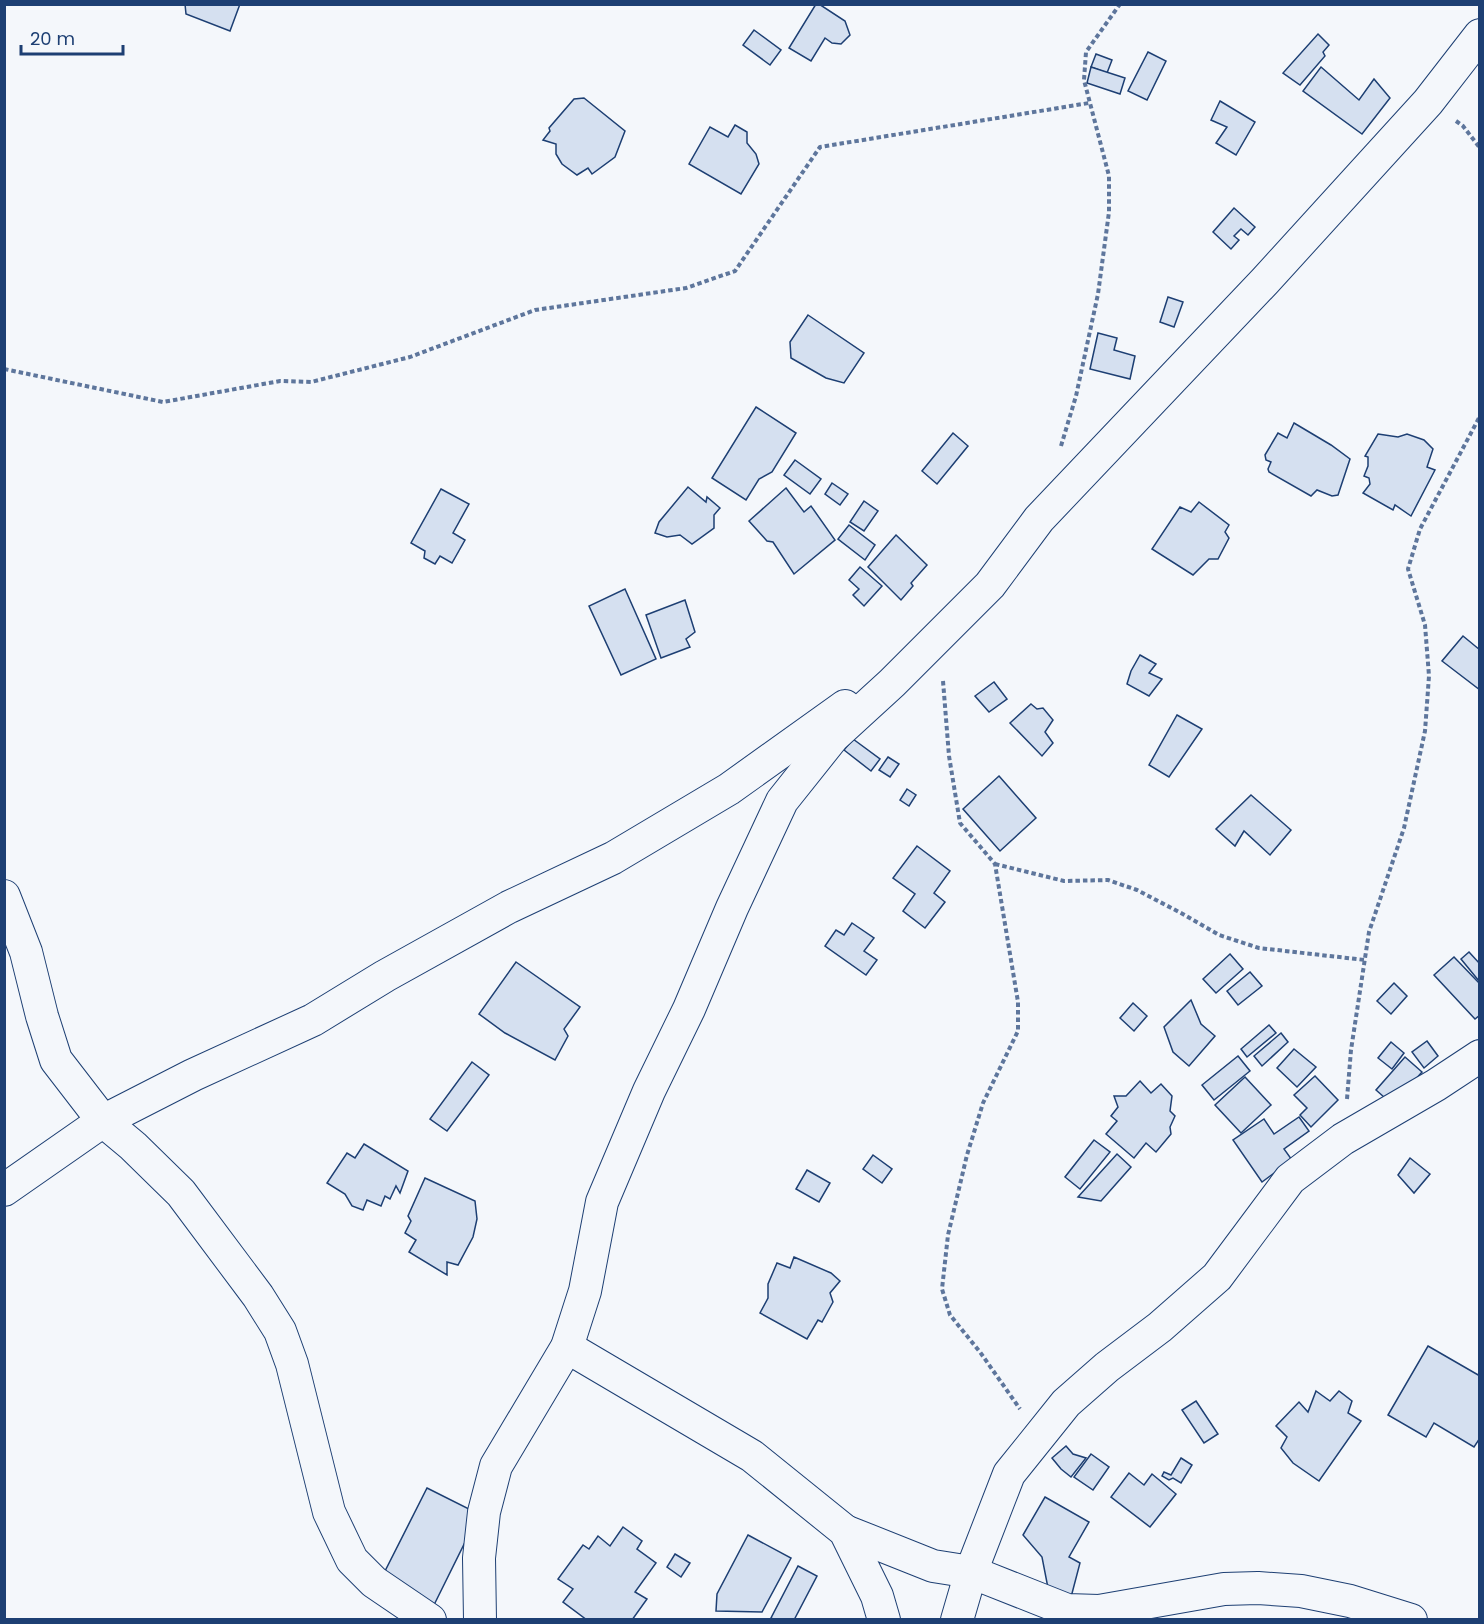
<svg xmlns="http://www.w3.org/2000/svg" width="1484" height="1624" viewBox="0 0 1484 1624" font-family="Poppins,sans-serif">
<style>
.building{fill:#d5e0f0;stroke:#1d3f73;stroke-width:1.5}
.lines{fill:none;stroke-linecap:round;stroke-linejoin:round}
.street-casing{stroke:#1d3f73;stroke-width:34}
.path{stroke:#5e769c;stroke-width:4;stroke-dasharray:4.5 3;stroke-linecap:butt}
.street{stroke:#f4f7fb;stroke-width:32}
</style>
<rect width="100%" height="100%" fill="#f4f7fb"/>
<g class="building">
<path d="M185,4H240L230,31L186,14Z"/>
<path d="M816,4H819L845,21L850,35L841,44L832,43L825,38L811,61L789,48Z"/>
<path d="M754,30L781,50L770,65L743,45Z"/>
<path d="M1318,34L1329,45L1323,52L1325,56L1300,85L1283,73Z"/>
<path d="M1148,52L1166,61L1147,100L1128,91Z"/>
<path d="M1096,54L1112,60L1107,73L1091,67Z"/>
<path d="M1091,67L1125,78L1120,94L1087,83Z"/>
<path d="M1321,67L1359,100L1374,79L1390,98L1362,134L1303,91Z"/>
<path d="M584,98L625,131L615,157L592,174L588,168L577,175L562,164L556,154V144L543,140L550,131L549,128L574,99Z"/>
<path d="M1220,101L1255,122L1236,155L1216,143L1227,127L1211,120Z"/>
<path d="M735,125L747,132V143L756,154L759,164L741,194L689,164L710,127L728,137Z"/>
<path d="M1234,208L1255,227L1248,235L1241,229L1234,236L1239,240L1231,249L1213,232Z"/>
<path d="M1168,297L1183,302L1174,327L1160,322Z"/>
<path d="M808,315L864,353L844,383L826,378L791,358L790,342Z"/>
<path d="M1098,333L1117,338L1114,350L1135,356L1130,379L1090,369Z"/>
<path d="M756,407L796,433L772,472L759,479L746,500L712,478Z"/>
<path d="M1294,423L1331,445L1350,459L1338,495L1332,496L1317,490L1311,496L1269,472L1268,469L1271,462L1266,460L1265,455L1278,433L1287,438Z"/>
<path d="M953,433L968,446L937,484L922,471Z"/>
<path d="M1378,434L1398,437L1407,434L1424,440L1433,449L1427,467L1435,470L1411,516L1395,505L1393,510L1363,493L1370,484L1369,478L1364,476L1368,466V457L1365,456Z"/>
<path d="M795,460L821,479L810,494L784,475Z"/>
<path d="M832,483L848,494L840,505L825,494Z"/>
<path d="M688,487L706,502L707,497L720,508L714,515V528L692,544L680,535L667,537L655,533L659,522Z"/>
<path d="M786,488L804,512L811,506L835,540L794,574L773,542L767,541L749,521Z"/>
<path d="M441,489L469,504L453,533L465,540L452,563L440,556L435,564L424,558L425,551L411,543Z"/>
<path d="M864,501L878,511L864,531L850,522Z"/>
<path d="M1199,502L1229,525L1225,532L1229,538L1218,559H1209L1193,575L1152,549L1180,507L1191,512Z"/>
<path d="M849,525L875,545L865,560L838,539Z"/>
<path d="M896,535L927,565L911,583L913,586L901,600L868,567Z"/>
<path d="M860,567L882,586L864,606L853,595L859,589L849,580Z"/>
<path d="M625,589L656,659L621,675L589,606Z"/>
<path d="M685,600L695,632L686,639L690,647L661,658L646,615Z"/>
<path d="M1463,636L1480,650V690L1442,661Z"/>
<path d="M1140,655L1156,664L1149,673L1162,679L1149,696L1127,684L1131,671Z"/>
<path d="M994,682L1007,699L989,712L975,696Z"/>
<path d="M1031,704L1037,709L1043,708L1053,720L1045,732L1053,743L1042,756L1010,723Z"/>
<path d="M1177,715L1202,729L1169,777L1149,765Z"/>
<path d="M853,739L880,759L871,771L844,750Z"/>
<path d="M888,757L899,764L890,777L879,770Z"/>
<path d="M999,776L1036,818L1000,851L963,809Z"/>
<path d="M907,789L916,795L909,806L900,800Z"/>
<path d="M1251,795L1291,830L1270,855L1244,831L1235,846L1216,829Z"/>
<path d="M917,846L950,871L934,893L945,902L925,928L903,911L915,894L893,878Z"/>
<path d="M852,923L874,938L864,951L877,960L866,975L825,946L836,930L844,935Z"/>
<path d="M1469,952L1480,964L1479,981L1461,959Z"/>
<path d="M1230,954L1243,969L1216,993L1203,979Z"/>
<path d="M1454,957L1480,984V1015L1475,1019L1434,975Z"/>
<path d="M516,962L580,1007L564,1029L568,1036L555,1060L505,1033L479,1014Z"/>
<path d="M1250,972L1262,986L1238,1005L1227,991Z"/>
<path d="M1394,983L1407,996L1391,1014L1377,1001Z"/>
<path d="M1191,1000L1201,1024L1215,1036L1189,1066L1173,1052L1164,1027Z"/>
<path d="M1133,1003L1147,1016L1134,1031L1120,1018Z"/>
<path d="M1269,1025L1276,1033L1247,1057L1241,1049Z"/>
<path d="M1281,1033L1288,1042L1262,1066L1254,1056Z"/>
<path d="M1427,1041L1438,1056L1424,1068L1412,1052Z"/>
<path d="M1391,1042L1404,1053L1392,1069L1378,1058Z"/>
<path d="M1294,1049L1316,1067L1297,1087L1277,1068Z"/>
<path d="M1238,1056L1250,1071L1214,1100L1202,1085Z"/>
<path d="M1405,1057L1422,1072L1393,1105L1376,1090Z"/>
<path d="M472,1062L489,1075L447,1131L430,1119Z"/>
<path d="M1315,1076L1338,1100L1311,1127L1300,1115L1307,1108L1294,1095Z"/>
<path d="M1245,1077L1271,1105L1241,1133L1215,1105Z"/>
<path d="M1140,1081L1151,1093L1161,1084L1172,1096L1170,1111L1175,1116L1170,1127L1171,1134L1156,1152L1146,1143L1134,1158L1106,1134L1117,1121L1111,1116L1118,1107L1114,1096H1126Z"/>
<path d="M1299,1117L1309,1131L1284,1149L1292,1160L1262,1182L1233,1140L1264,1119L1274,1134Z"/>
<path d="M1094,1140L1110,1152L1080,1189L1065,1177Z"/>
<path d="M364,1144L408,1171L400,1193L396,1186L390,1199L385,1196L381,1206L367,1200L363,1210L352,1206L345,1194L327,1183L347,1153L355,1158Z"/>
<path d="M1117,1154L1131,1167L1101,1201L1078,1197Z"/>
<path d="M873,1155L892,1169L882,1183L863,1169Z"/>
<path d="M1410,1158L1430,1174L1414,1193L1398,1175Z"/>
<path d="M807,1170L830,1183L819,1202L796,1189Z"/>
<path d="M425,1178L475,1201L477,1219L473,1237L458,1265L447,1262V1275L409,1252L416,1240L405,1233L411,1221L408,1216Z"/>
<path d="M794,1257L831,1273L840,1281L830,1293L833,1302L822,1322L818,1320L807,1339L760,1313L768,1298V1284L777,1263L790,1268Z"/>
<path d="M1428,1346L1480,1376V1438L1474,1447L1434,1423L1426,1437L1388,1415Z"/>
<path d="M1316,1391L1330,1401L1339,1391L1352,1401L1348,1413L1361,1421L1319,1481L1293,1463L1281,1448L1287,1437L1276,1426L1299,1402L1308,1412Z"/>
<path d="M1196,1401L1218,1434L1204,1443L1182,1410Z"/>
<path d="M1066,1446L1073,1454L1086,1458L1071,1477L1061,1469L1052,1458Z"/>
<path d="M1091,1454L1109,1467L1093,1490L1074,1477Z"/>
<path d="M1181,1458L1192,1465L1181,1483L1173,1478L1169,1480L1162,1476L1164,1472L1171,1475Z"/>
<path d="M1129,1473L1144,1485L1152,1474L1176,1494L1150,1527L1111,1497Z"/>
<path d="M427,1488L479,1514L430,1613L380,1581Z"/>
<path d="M1045,1497L1089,1522L1069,1557L1080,1563L1070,1601L1048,1588L1042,1557L1023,1535Z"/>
<path d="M623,1527L642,1541L637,1549L656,1563L635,1592L647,1599L632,1620H587L563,1602L573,1589L558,1579L583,1545L589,1549L598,1536L610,1546Z"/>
<path d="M748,1535L791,1558L762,1612L716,1611L717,1594Z"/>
<path d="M675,1554L690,1563L681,1577L667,1567Z"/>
<path d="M798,1566L817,1576L794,1620H775L771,1618Z"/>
</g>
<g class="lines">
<g class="street-casing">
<g id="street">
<path d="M4,896L26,952L42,1016L56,1060L103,1121L133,1146L181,1193L258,1296L280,1331L292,1364L329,1512L352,1560L374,1582L430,1620"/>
<path d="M4,1190L103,1121L193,1075L313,1020L385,976L509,907L613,858L729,789L845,706"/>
<path d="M567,1347L752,1456L845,1531L877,1596L884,1620"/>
<path d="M845,1531L933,1566L971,1572L1067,1610L1099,1611L1224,1589L1258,1588L1301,1591L1350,1601L1411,1620"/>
<path d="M480,1620L479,1558L484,1512L496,1466L567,1347L585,1291L602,1202L649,1091L689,1009L732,908L782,801L833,737L892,683L990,585L1039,519L1265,281L1428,102L1480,35"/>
<path d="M957,1620L971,1572L1009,1474L1066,1403L1107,1367L1160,1327L1217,1277L1290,1179L1343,1139L1436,1085L1480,1056"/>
</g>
</g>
<g class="path">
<path d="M1456,121L1463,126L1480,148"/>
<path d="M4,369L163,402L280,381L311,382L410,357L535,310L686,288L735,271L820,147L1089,103"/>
<path d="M1061,446L1076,396L1098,294L1109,212V176L1084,80L1086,52L1120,4"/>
<path d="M943,681L949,756L960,823L995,864L1018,1002V1031L983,1103L967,1155L948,1235L942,1289L950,1315L980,1352L1020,1409"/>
<path d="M995,864L1064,881L1108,880L1137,890L1181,913L1219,935L1259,948L1365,960"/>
<path d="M1347,1099L1351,1050L1369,932L1404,828L1425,731L1429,676L1425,625L1408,569L1420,529L1480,416"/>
</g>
<use href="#street" class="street"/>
</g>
<rect width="1484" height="1624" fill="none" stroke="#1d3f73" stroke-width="12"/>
<path d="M21 45v9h102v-9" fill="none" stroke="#1d3f73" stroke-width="3"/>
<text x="30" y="45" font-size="18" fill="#1d3f73" stroke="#f4f7fb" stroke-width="4.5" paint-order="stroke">20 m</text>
</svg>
